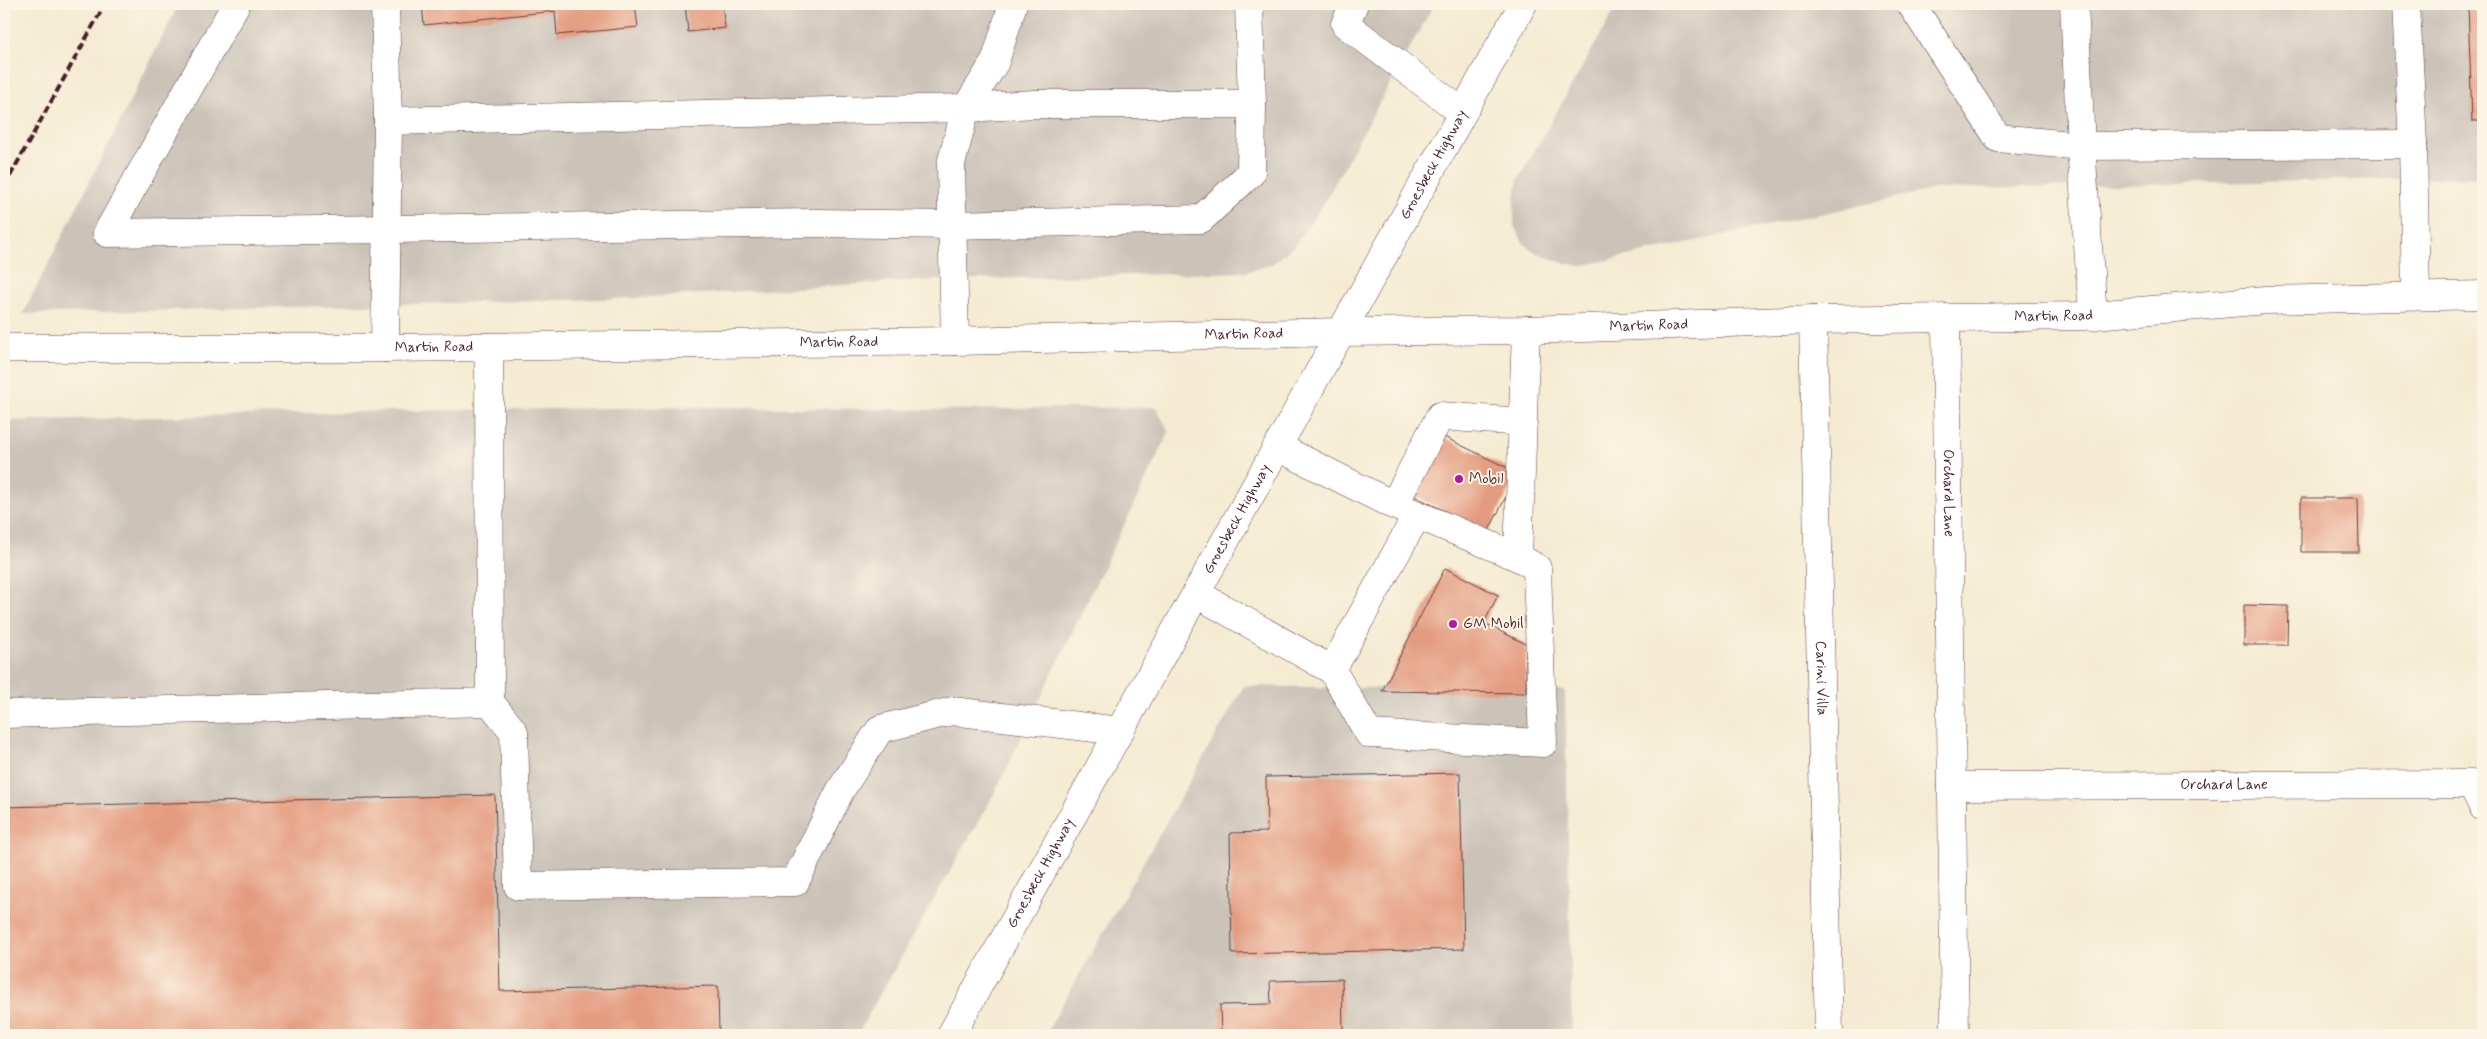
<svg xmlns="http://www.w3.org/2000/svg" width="2487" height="1039" viewBox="0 0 2487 1039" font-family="Mynerve,sans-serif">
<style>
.industrial{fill:#cbc3b8}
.building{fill:#e49c80}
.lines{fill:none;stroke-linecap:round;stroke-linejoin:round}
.minor-casing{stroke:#643e44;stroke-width:29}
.major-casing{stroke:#643e44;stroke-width:29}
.minor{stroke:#fff;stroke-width:28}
.major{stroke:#fff;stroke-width:28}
.rail{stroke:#4a1f2b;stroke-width:4;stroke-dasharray:8 4;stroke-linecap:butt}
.poi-dot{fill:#b5179e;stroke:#fcf5e5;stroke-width:2}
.labels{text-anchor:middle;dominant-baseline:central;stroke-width:4;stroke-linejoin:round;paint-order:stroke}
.street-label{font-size:15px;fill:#4a1f2b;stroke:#fcf5e5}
.poi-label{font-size:15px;fill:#4a1f2b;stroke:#fcf5e5;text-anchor:start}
</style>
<rect width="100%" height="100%" fill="#fcf5e5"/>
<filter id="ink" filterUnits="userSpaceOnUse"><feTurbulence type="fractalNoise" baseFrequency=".02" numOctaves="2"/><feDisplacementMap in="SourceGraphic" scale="10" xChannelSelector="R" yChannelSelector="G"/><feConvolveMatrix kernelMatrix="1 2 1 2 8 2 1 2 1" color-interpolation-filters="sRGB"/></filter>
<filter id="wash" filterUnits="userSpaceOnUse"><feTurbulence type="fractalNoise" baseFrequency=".0096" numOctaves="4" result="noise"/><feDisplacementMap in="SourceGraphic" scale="20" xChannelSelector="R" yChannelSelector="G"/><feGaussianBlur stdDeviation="1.12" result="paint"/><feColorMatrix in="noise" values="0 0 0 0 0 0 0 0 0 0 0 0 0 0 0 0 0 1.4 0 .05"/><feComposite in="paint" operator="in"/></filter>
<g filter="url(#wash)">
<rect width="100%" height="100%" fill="#f4ebd2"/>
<g class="industrial">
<path d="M179,4H1434L1324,203L1294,246L1272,264L1247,272L907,281L637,298L23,314Z"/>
<path d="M1618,4H2483V177L1936,189L1581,266L1560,262L1537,253L1524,244L1514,226V203L1518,180Z"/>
<path d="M700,407L932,410L1156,407L1169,432L995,792L857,1035H4V421L394,411Z"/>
<path d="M1244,686L1565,690L1572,1035H1045Z"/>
</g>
<g id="blocks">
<g class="building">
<path d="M422,4H635L638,27L557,35L555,11L424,25Z"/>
<path d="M685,4H722L725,28L688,32Z"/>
<path d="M2468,4H2483V121H2472Z"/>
<path d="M1438,434L1518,473L1488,532L1408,493Z"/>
<path d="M2301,498H2358L2359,552H2301Z"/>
<path d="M1445,568L1498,595L1484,623L1526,644V693L1382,691Z"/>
<path d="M2244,605L2288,606L2287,645H2244Z"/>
<path d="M1460,773L1464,949L1232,954L1230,833L1267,832L1266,777Z"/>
<path d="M495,795L500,991L718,986L719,1035H4V807Z"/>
<path d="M1342,979L1343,1035H1221L1220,1005L1271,1004L1270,981Z"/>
</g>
</g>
</g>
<g filter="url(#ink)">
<use href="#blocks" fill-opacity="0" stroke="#643e44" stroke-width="1"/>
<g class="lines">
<g class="minor-casing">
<g id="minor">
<path d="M236,4L107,233L816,223L952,225L1201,219L1251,173L1252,104"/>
<path d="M385,4L388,121"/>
<path d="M1354,4L1345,24L1462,112"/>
<path d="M1911,4L1998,138L2081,146L2413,144"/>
<path d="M2074,4L2081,146L2093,316"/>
<path d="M2406,4L2413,144L2416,296"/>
<path id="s1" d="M1946,318L1955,1035"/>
<path id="s2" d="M1813,320L1829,1035"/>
<path d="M955,341L951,164L966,108L995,62L1013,4"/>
<path id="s3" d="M4,348H385L955,341L1342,332L1526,330L1813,320L2083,316L2266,300L2483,295"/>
<path d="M385,348L388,121L966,108L1035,104H1252L1249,4"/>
<path d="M1278,447L1389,503L1518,557L1526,330"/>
<path d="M1394,505L1440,416L1523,422"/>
<path d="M1197,594L1332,670L1417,515"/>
<path d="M1332,670L1369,734L1543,743L1537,568L1518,557"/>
<path d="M490,702L514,732L518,886L795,882L840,791L880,729L952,711L1120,731"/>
<path d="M4,714L490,702L489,347"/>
<path id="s4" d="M1952,786L2472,784L2483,807"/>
</g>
</g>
<g class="major-casing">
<g id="major">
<path id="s5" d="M951,1035L1523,4"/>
</g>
</g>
<use href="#minor" class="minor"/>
<use href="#major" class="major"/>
<path class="rail" d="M4,187L105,4"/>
</g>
</g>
<g class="poi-dot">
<circle cx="1459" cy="479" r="5"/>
<circle cx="1453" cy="624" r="5"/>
</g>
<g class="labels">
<g class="street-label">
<text stroke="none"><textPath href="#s5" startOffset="995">Groesbeck Highway</textPath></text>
<text stroke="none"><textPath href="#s3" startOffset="2050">Martin Road</textPath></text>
<text stroke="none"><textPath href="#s3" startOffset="1645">Martin Road</textPath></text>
<text stroke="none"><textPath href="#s3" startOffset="1240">Martin Road</textPath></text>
<text stroke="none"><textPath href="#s3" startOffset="835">Martin Road</textPath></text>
<text stroke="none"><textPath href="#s3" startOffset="430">Martin Road</textPath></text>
<text stroke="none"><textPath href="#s1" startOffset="175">Orchard Lane</textPath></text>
<text stroke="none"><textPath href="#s5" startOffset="590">Groesbeck Highway</textPath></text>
<text stroke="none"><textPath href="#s2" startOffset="358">Carini Villa</textPath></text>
<text stroke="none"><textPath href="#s4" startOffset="272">Orchard Lane</textPath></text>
<text stroke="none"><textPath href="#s5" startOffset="185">Groesbeck Highway</textPath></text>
</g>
<g class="poi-label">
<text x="1469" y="479">Mobil</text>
<text x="1463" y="624">GM Mobil</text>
</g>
</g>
<rect width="2487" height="1039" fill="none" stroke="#fcf5e5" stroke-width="20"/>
</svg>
